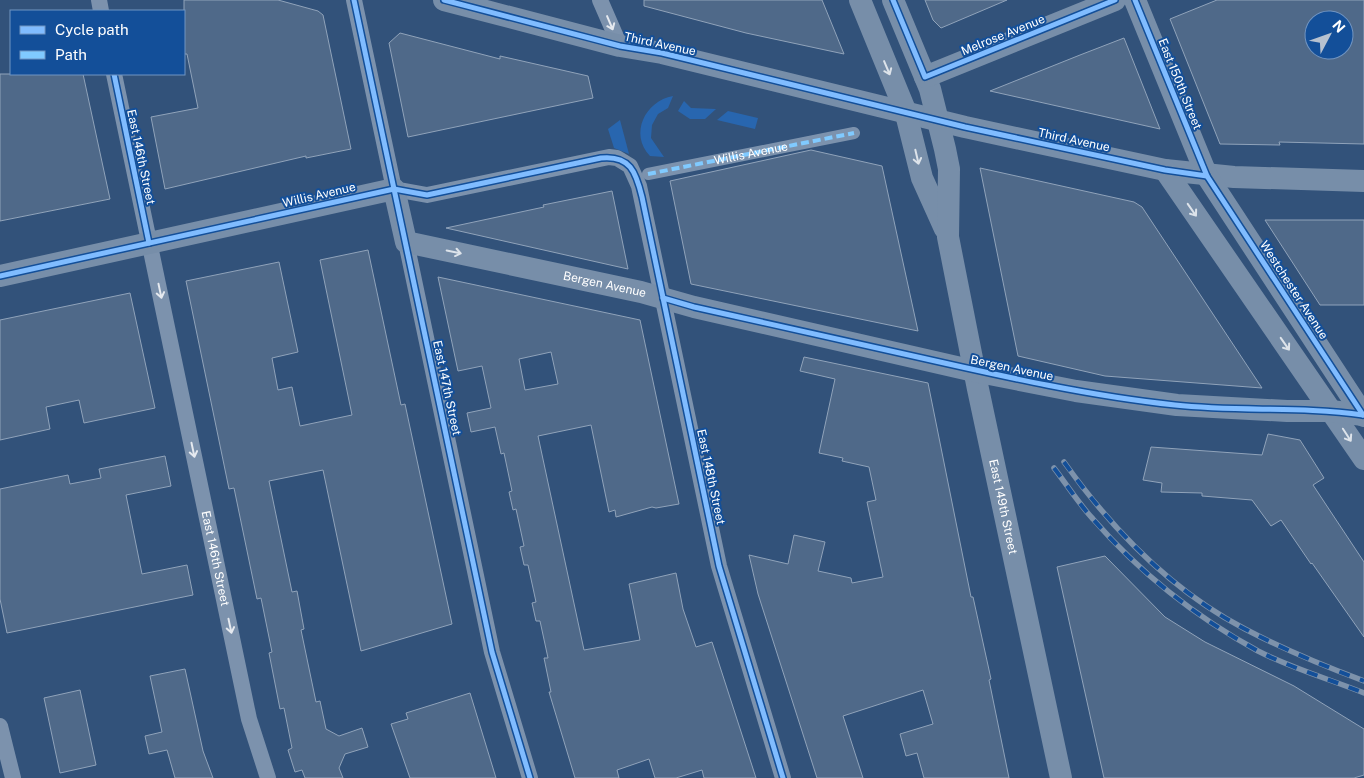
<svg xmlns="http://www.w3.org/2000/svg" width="1364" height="778" viewBox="0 0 1364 778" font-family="'Public Sans',sans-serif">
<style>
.green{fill:#2866af}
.building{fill:#4f6989;stroke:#90a3ba;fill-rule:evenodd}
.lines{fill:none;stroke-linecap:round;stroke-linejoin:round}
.pedestrian{stroke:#7c92ad;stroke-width:12}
.minor{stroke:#7c92ad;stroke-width:16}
.secondary{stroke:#778ea9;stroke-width:22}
.rail-casing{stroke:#7d92ab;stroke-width:5.5}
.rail{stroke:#134f99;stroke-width:4;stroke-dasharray:11;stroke-linecap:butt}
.quiet{stroke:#80caff;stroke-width:4;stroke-dasharray:8 4;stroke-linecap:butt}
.cycleway-casing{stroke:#134f99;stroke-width:8}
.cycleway{stroke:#80bcff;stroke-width:5}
.oneway{stroke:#e5e9ef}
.oneway2{stroke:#dde3ea}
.labels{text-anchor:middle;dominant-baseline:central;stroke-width:4;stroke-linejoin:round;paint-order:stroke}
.street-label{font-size:12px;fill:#fff;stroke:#134f99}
</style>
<rect width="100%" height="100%" fill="#32527a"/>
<g class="green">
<path d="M673,96L668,108L658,114L652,125L651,138L664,157L650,156C629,134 645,101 673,96Z"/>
<path d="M684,101L691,108L716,109L705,119H690L678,111Z"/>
<path d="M728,111L758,118L755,129L717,120Z"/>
<path d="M620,120L629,154L614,148L608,129Z"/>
</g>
<g class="building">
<path d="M184,0H278L318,11L323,15L351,149L306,158V156L165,189L151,117L198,108L187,54H184Z"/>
<path d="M644,0H822L844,54L746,33L644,6Z"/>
<path d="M925,0H1007L941,28L933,20Z"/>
<path d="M1217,0H1364V144L1279,142L1280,145L1220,144L1170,19ZM1314,20H1344V50H1314Z"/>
<path d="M400,33L500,59V56L588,76L593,98L408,137L389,43Z"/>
<path d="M1124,38L1160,129L990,91L1080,55Z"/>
<path d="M0,74H83L110,199L0,221Z"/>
<path d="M811,150L882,166L918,331L691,284L670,181Z"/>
<path d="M980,168L1134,202L1142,207L1262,388L1105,376L1018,356Z"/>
<path d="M612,191L628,269L446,228L544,207L543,205Z"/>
<path d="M1265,220H1364V305H1320Z"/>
<path d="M368,250L401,405L405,404L452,624L361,651L323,470L269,481L292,592L297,591L304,629L301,630L316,702L320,701L326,729L339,736L362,728L368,747L345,754L339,768L343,778H305L302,770L295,772L288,750L292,748L284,708L280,709L269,653L272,652L261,598L257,599L234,488L229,489L186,281L279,262L298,352L272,358L278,390L292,387L300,426L352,415L320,260Z"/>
<path d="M438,277L640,320L679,504L656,508L652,507L616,517L615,510L609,512L591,425L538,436L584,650L640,640L629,584L676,573L683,609L696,647L712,642L756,778H704L702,770L676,778H655L649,759L617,770L619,778H575L549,692H551L544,658H548L540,621H536L532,603L536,602L528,565H524L520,547L524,546L516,509L513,510L509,492L512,491L504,453L501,454L495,427L471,432L467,413L491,408L482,366L458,371ZM551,352L558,384L525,390L519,359Z"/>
<path d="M130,293L155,408L84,423L79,400L46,407L50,429L0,440V320Z"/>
<path d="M804,357L928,383L971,597H973L991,679L989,680L1009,778H924L917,753L906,756L900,734L933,724L923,690L843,716L863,778H817L758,594L749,555L788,564L794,535L825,542L818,571L851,578L852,583L883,577L867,502L876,500L869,467L842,461L843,458L819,453L835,379L800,371Z"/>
<path d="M1268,434L1300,440L1324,478L1313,485L1364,562V637L1312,563L1311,564L1281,520L1271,526L1252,500L1202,496V493L1161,492L1162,483L1143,480L1151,447L1262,455Z"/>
<path d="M165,456L171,486L126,495L142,574L187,565L193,595L7,633L0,599V489L68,475L70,484L101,478L99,469Z"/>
<path d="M1105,556L1165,617L1205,642L1294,686L1364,729V775L1354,778H1104L1057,567Z"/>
<path d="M185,669L203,751L213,778H175L167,750L149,754L145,736L162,732L150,676Z"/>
<path d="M80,690L96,765L60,773L44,698Z"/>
<path d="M470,693L496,778H410L391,724L408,719L406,713Z"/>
</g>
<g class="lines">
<path class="pedestrian" id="s1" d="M648,174L854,133"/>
<g class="minor">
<path d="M99,0L101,11"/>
<path d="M354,0L394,189L427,195L609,157L617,158L630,166L639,186L719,566L783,778"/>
<path d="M600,0L620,46"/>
<path id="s2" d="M114,74L249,719L268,778"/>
<path d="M406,242L492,652L530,778"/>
<path d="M0,726L13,778"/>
</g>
<g class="secondary">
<path d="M444,0L620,46L662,53L965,127L1165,170L1234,177L1364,181"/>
<path d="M860,0L905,110L922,178L945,229"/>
<path id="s3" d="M893,0L930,89L945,149L949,169L948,237L978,389L1061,778"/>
<path d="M1135,0L1207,176L1364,416"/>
<path d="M925,77L1115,0"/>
<path d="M1165,170L1364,459"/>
<path id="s4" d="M0,276L394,189L406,242L641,292L694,307L974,371L1076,391L1177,405L1287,411H1331L1363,415"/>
</g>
<g class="rail-casing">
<g id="rail">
<path d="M1064,462C1111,528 1172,591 1245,629C1283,649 1324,666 1364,681"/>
<path d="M1054,468C1067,485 1079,504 1093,519C1140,573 1196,617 1258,651C1291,668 1329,679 1364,693"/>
</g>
</g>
<use href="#rail" class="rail"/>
<path class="quiet" d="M648,174L854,133"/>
<g class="cycleway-casing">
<g id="cycleway">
<path d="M354,0L492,652L530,778"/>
<path d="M444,0L620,46L662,53L965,127L1165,170L1207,176"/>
<path d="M893,0L925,77L1115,0"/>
<path d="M1135,0L1207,176L1363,415"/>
<path d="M114,74L149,243"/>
<path d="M0,276L394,189L427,195L601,158C630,155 636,172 642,197L719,566L783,778"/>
<path d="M663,298L694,307C770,324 846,341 922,358C1006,377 1090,396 1175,405C1238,412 1301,406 1363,415"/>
</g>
</g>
<use href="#cycleway" class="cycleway"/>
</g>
<defs><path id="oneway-shaft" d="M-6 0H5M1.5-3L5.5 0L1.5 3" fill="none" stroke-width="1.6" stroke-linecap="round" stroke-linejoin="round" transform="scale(1.25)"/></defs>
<g class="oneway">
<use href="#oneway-shaft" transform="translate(610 23) rotate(67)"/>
<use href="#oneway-shaft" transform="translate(160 291) rotate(78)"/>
<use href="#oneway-shaft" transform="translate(193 450) rotate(78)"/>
<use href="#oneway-shaft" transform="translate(230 626) rotate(78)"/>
</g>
<g class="oneway2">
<use href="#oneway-shaft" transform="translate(887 68) rotate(67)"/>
<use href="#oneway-shaft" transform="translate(917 157) rotate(77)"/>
<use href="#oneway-shaft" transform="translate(1192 210) rotate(55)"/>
<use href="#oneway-shaft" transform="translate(454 252) rotate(12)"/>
<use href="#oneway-shaft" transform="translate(1285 344) rotate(55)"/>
<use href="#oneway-shaft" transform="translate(1347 435) rotate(57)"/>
</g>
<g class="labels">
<g class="street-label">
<text transform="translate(1003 35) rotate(-22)">Melrose Avenue</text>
<text transform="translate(660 44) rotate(12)">Third Avenue</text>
<text transform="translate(1180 84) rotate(68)">East 150th Street</text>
<text transform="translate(1074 140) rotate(12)">Third Avenue</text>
<text stroke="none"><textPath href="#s1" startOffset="105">Willis Avenue</textPath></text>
<text transform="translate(141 157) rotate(78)">East 146th Street</text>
<text transform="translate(319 195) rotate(-13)">Willis Avenue</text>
<text stroke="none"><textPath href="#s4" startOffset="661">Bergen Avenue</textPath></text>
<text transform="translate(1294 290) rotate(57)">Westchester Avenue</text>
<text transform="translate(1012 368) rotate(12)">Bergen Avenue</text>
<text transform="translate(447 388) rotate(78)">East 147th Street</text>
<text transform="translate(711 477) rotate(78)">East 148th Street</text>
<text stroke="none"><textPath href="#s3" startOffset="522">East 149th Street</textPath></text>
<text stroke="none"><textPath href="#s2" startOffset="495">East 146th Street</textPath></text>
</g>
</g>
<rect x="10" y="10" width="175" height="65" fill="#134f99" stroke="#7195c2"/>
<rect x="20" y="26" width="25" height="8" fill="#80bcff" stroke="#7195c2"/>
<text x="55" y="35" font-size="15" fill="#ffffff">Cycle path</text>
<rect x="20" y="51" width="25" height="8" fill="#80caff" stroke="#7195c2"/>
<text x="55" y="60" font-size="15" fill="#ffffff">Path</text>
<g transform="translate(1329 35) rotate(49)"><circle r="24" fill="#134f99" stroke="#7195c2"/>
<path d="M0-4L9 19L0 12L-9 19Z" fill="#b7c2d0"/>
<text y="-8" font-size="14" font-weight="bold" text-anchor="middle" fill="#ffffff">N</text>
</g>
</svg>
